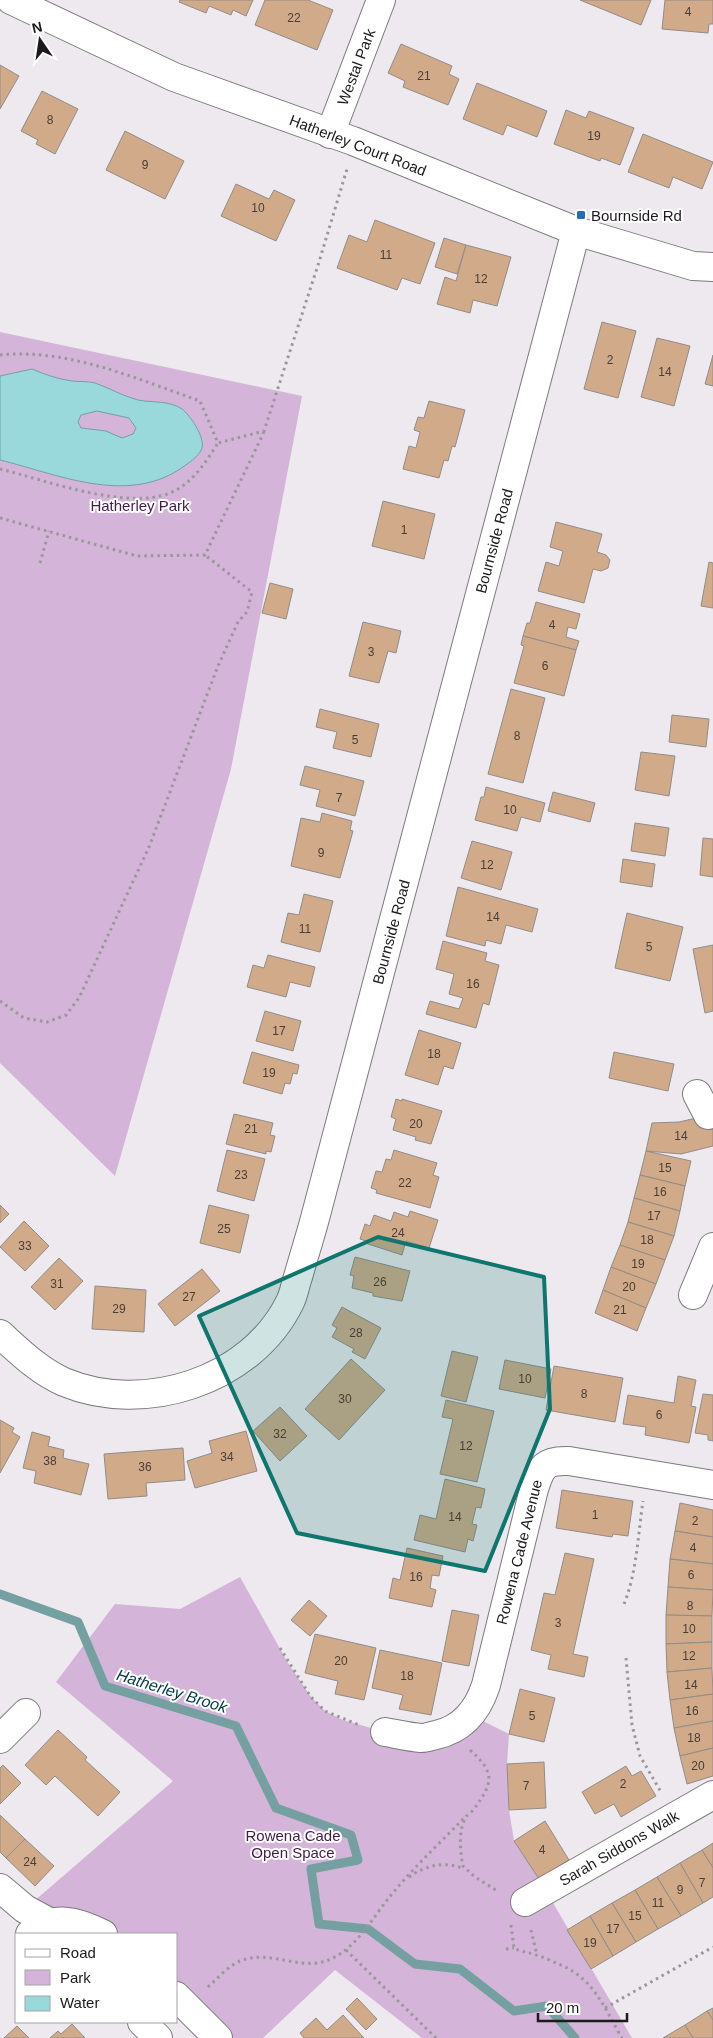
<svg xmlns="http://www.w3.org/2000/svg" width="713" height="2038" viewBox="0 0 713 2038" font-family="Arial,sans-serif">
<style>
.green{fill:#d4b4d8}
.water{fill:#99d9dc;stroke:#74a0a2;fill-rule:evenodd}
.lines{fill:none;stroke-linecap:round;stroke-linejoin:round}
.stream{stroke:#74a0a2;stroke-width:9}
.building{fill:#d1aa89;stroke:#918c88}
.minor-casing{stroke:#7d797e;stroke-width:30}
.path{stroke:#9a979b;stroke-width:3;stroke-dasharray:2.5 4;stroke-linecap:butt}
.minor{stroke:#fff;stroke-width:28}
.marked{fill:#0f766e;fill-opacity:0.2;stroke:#0f766e;stroke-width:4;stroke-linejoin:round}
.poi-dot{fill:#276cbc;stroke:#fff;stroke-width:2}
.labels{text-anchor:middle;dominant-baseline:central;stroke-width:4;stroke-linejoin:round;paint-order:stroke}
.number-label{font-size:12px;fill:#493e37}
.street-label{font-size:15px;fill:#1c1a1c;stroke:#fff}
.poi-label{font-size:15px;fill:#1c1a1c;stroke:#fff;text-anchor:start}
.park-label{font-size:15px;fill:#441b4b;stroke:#fff}
.water-label{font-size:16px;font-style:italic;fill:#003c3f;stroke:#fff}
</style>
<rect width="100%" height="100%" fill="#eee9ef"/>
<g class="green">
<path d="M0,332L302,396L231,769L115,1176L0,1063Z"/>
<path d="M240,1577L288,1663L311,1697L325,1711L343,1720L385,1732L471,1715L509,1734L507,1764L509,1810L514,1841L539,1879L632,2038H422L335,1970L263,2038H218L176,1996V1934H103L25,1909L173,1781L56,1682L115,1604L180,1609Z"/>
</g>
<path class="water" d="M32,369C46,375 58,379 72,381C80,382 88,381 95,383C110,388 122,396 138,400C152,403 169,400 182,409C190,415 205,437 202,448C199,457 187,464 180,469C125,505 57,474 0,460V376ZM97,411L129,418L136,428L133,434L122,438L106,431L81,428L78,422L81,415Z"/>
<g class="lines">
<path class="stream" d="M0,1594L78,1622L105,1686L236,1726L276,1808L351,1835L358,1860L311,1869L319,1924L368,1929L415,1964L460,1969L514,2011L547,2006L575,2038"/>
</g>
<g class="building">
<path d="M180,0H253L246,16L233,10L231,15L209,6L206,13L179,2Z"/>
<path d="M265,0H308L333,10L317,50L255,25Z"/>
<path d="M580,0H651L641,25Z"/>
<path d="M665,0H713V24H709L708,33L662,29Z"/>
<path d="M401,44L452,66L449,74L459,79L448,105L403,87L405,81L388,73Z"/>
<path d="M0,65L19,76L0,109Z"/>
<path d="M477,83L547,111L537,137L507,125L503,135L463,119Z"/>
<path d="M42,91L78,109L55,154L36,144L38,140L21,131Z"/>
<path d="M566,110L586,118L589,111L634,128L620,165L601,158L600,161L554,144Z"/>
<path d="M125,131L184,161L165,199L106,170Z"/>
<path d="M643,134L713,162L702,189L673,177L669,188L628,172Z"/>
<path d="M236,184L269,199L274,190L295,200L276,241L221,216Z"/>
<path d="M375,220L435,243L420,284L402,278L397,290L337,268L349,235L367,242Z"/>
<path d="M444,238L466,245L457,274L435,267Z"/>
<path d="M466,245L511,257L497,306L473,300L470,313L437,304L445,277L456,281Z"/>
<path d="M602,322L636,331L618,398L584,389Z"/>
<path d="M657,338L690,346L674,406L641,397Z"/>
<path d="M713,355V386L705,384Z"/>
<path d="M429,401L465,410L455,447L452,446L448,461L444,460L439,478L403,469L409,446L416,448L420,432L414,430L418,417L424,418Z"/>
<path d="M383,501L435,514L424,559L372,546Z"/>
<path d="M556,522L602,534L597,552L606,555L610,560L608,568L601,571L593,569L584,603L538,591L546,562L559,566L563,551L550,547Z"/>
<path d="M709,562L713,563V608L701,606Z"/>
<path d="M270,583L293,589L286,619L262,613Z"/>
<path d="M536,602L580,614L576,629L568,627L566,637L579,641L576,650L523,636L527,623H530Z"/>
<path d="M363,622L401,631L396,653L388,651L379,683L349,676Z"/>
<path d="M523,636L576,650L564,696L514,683L524,646L521,645Z"/>
<path d="M511,689L545,698L523,783L488,774Z"/>
<path d="M320,709L379,724L371,757L333,748L337,732L316,727Z"/>
<path d="M672,715L709,719L706,747L669,742Z"/>
<path d="M641,752L675,756L669,796L635,790Z"/>
<path d="M305,766L364,781L355,816L316,806L320,790L300,785Z"/>
<path d="M486,787L545,803L540,822L521,817L517,831L475,820L481,797H484Z"/>
<path d="M553,792L595,803L590,822L548,811Z"/>
<path d="M322,813L352,821L350,830L353,831L340,878L291,866L301,818L320,822Z"/>
<path d="M635,823L669,828L665,856L631,851Z"/>
<path d="M703,838L713,839V877L700,875Z"/>
<path d="M472,841L512,852L501,890L461,878Z"/>
<path d="M623,859L655,864L652,887L620,882Z"/>
<path d="M458,887L538,909L532,932L506,925L501,944L486,940L485,946L446,936Z"/>
<path d="M304,894L333,901L320,952L281,942L288,913L299,915Z"/>
<path d="M627,913L683,927L670,981L615,968Z"/>
<path d="M443,941L487,953L485,961L499,965L489,1005L483,1003L476,1028L426,1014L430,1001L459,1009L463,998L449,994L454,974L436,969Z"/>
<path d="M713,945V1011L705,1013L693,949Z"/>
<path d="M268,955L315,967L310,987L290,982L286,997L247,987L253,965L264,968Z"/>
<path d="M265,1011L301,1021L293,1051L256,1041Z"/>
<path d="M419,1030L461,1043L453,1069L444,1066L438,1085L405,1075Z"/>
<path d="M252,1052L299,1065L297,1074L293,1073L290,1084L285,1083L282,1094L243,1083Z"/>
<path d="M614,1052L674,1064L668,1091L609,1078Z"/>
<path d="M396,1099L402,1101V1099L442,1111L431,1144L415,1140L416,1137L393,1130L396,1119L391,1117Z"/>
<path d="M234,1114L273,1123L270,1135L275,1136L271,1152L266,1151V1154L226,1144Z"/>
<path d="M705,1116L713,1126V1146L681,1154L646,1151L652,1123L679,1122Z"/>
<path d="M227,1150L265,1159L254,1201L217,1191Z"/>
<path d="M394,1150L437,1163L433,1175L439,1177L430,1208L376,1193L377,1190L371,1188L376,1171L382,1172L386,1159L391,1160Z"/>
<path d="M646,1151L691,1161L685,1186L640,1175Z"/>
<path d="M640,1175L685,1186L680,1211L634,1198Z"/>
<path d="M634,1198L680,1211L674,1236L628,1222Z"/>
<path d="M0,1205L9,1214L0,1223Z"/>
<path d="M209,1205L249,1215L240,1253L200,1243Z"/>
<path d="M410,1211L438,1220L429,1248L406,1241L402,1255L365,1243L366,1241L360,1239L365,1224L370,1226L374,1215L391,1221L394,1212L408,1217Z"/>
<path d="M24,1221L49,1246L25,1271L0,1247Z"/>
<path d="M628,1222L674,1236L665,1260L620,1245Z"/>
<path d="M620,1245L665,1260L656,1284L611,1267Z"/>
<path d="M355,1257L410,1271L402,1301L373,1296V1293L352,1288L354,1276L350,1275Z"/>
<path d="M59,1258L83,1281L55,1310L31,1287Z"/>
<path d="M611,1267L656,1284L646,1308L603,1290Z"/>
<path d="M202,1269L220,1291L175,1326L158,1304Z"/>
<path d="M95,1286L146,1290L144,1332L92,1329Z"/>
<path d="M603,1290L646,1308L637,1331L595,1313Z"/>
<path d="M342,1307L381,1328L365,1359L352,1352L354,1349L332,1337L337,1328L332,1325Z"/>
<path d="M452,1351L478,1357L466,1402L441,1396Z"/>
<path d="M351,1359L385,1390L339,1440L305,1409Z"/>
<path d="M505,1360L551,1369L545,1398L499,1389Z"/>
<path d="M554,1366L623,1378L615,1422L546,1410Z"/>
<path d="M678,1376L696,1380L691,1406L696,1407L689,1443L645,1435L646,1427L623,1424L628,1395L674,1403Z"/>
<path d="M703,1394L713,1395V1441L708,1440V1435L695,1433Z"/>
<path d="M446,1400L494,1411L477,1482L440,1474L453,1419L442,1417Z"/>
<path d="M280,1407L307,1436L280,1461L253,1431Z"/>
<path d="M0,1420L14,1428L12,1432L20,1437L0,1473Z"/>
<path d="M246,1431L257,1471L195,1488L187,1461L212,1453L209,1441Z"/>
<path d="M32,1432L50,1437L48,1446L64,1450L63,1458L89,1464L81,1495L34,1483L36,1471L23,1468Z"/>
<path d="M183,1448L185,1480L146,1483L147,1496L108,1499L104,1454Z"/>
<path d="M445,1479L485,1489L481,1508L476,1507L472,1524L477,1525L473,1541L468,1539L465,1552L414,1540L420,1515L436,1519Z"/>
<path d="M562,1490L633,1501L628,1536L613,1534L612,1537L556,1528Z"/>
<path d="M680,1503L713,1510V1537L675,1531Z"/>
<path d="M675,1531L713,1537V1564L670,1559Z"/>
<path d="M407,1548L443,1556L439,1576L432,1575L430,1588L436,1590L432,1607L389,1598L393,1578L400,1580Z"/>
<path d="M565,1553L594,1559L573,1654L588,1657L584,1677L548,1669L551,1655L531,1650L544,1593L555,1595Z"/>
<path d="M670,1559L713,1564V1590L668,1587Z"/>
<path d="M668,1587L713,1590L712,1616L666,1615Z"/>
<path d="M309,1600L327,1616L310,1636L291,1620Z"/>
<path d="M452,1610L479,1615L469,1666L442,1661Z"/>
<path d="M666,1615L712,1616V1642L666,1644Z"/>
<path d="M315,1634L376,1648L364,1700L335,1694L338,1681L305,1673Z"/>
<path d="M712,1642V1668L667,1672L666,1644Z"/>
<path d="M380,1650L442,1663L431,1715L399,1709L403,1695L372,1688Z"/>
<path d="M712,1668L713,1694L670,1700L667,1672Z"/>
<path d="M520,1689L555,1698L544,1742L509,1734Z"/>
<path d="M713,1694V1721L674,1728L670,1700Z"/>
<path d="M713,1721V1748L680,1756L674,1728Z"/>
<path d="M58,1730L87,1757L85,1760L120,1792L98,1816L55,1776L46,1785L25,1765Z"/>
<path d="M713,1748V1776L687,1784L680,1756Z"/>
<path d="M544,1762L546,1808L509,1810L507,1764Z"/>
<path d="M3,1765L21,1783L0,1804V1768Z"/>
<path d="M626,1766L632,1776L641,1771L656,1796L621,1817L614,1804L595,1814L582,1792Z"/>
<path d="M0,1815L25,1839L6,1858L0,1852Z"/>
<path d="M545,1821L569,1860L539,1879L514,1841Z"/>
<path d="M25,1839L54,1866L35,1886L6,1858Z"/>
<path d="M713,1843V1868L702,1850Z"/>
<path d="M702,1850L713,1868V1897L703,1903L680,1863Z"/>
<path d="M680,1863L703,1903L681,1916L657,1877Z"/>
<path d="M657,1877L681,1916L658,1929L635,1890Z"/>
<path d="M635,1890L658,1929L636,1942L612,1903Z"/>
<path d="M612,1903L636,1942L613,1956L590,1916Z"/>
<path d="M590,1916L613,1956L591,1969L567,1930Z"/>
<path d="M357,1998L377,2019L366,2030L346,2009Z"/>
<path d="M713,2008V2020L707,2011Z"/>
<path d="M707,2011L713,2020V2038H693L685,2025Z"/>
<path d="M343,2015L364,2038H304L300,2033L316,2018L327,2030Z"/>
<path d="M72,2024L85,2038H50L58,2031L61,2034Z"/>
<path d="M685,2025L693,2038H663Z"/>
<path d="M17,2026L29,2038H4Z"/>
</g>
<g class="lines">
<g class="minor-casing">
<g id="minor">
<path d="M11,0L174,77L353,141L576,231L693,266L713,267"/>
<path d="M330,134L381,0"/>
<path d="M697,1094L708,1115"/>
<path d="M693,1295L713,1247"/>
<path d="M0,1334C20,1352 39,1371 64,1382C143,1415 251,1382 290,1302C294,1294 295,1285 298,1277C303,1259 309,1240 314,1222L576,231"/>
<path d="M385,1732C397,1734 409,1737 421,1738C426,1738 431,1736 436,1735C463,1729 478,1710 486,1685L534,1489C541,1467 544,1460 569,1461L713,1485"/>
<path d="M0,1739L26,1713"/>
<path d="M0,1888L25,1909L49,1922"/>
<path d="M525,1902L713,1795"/>
<path d="M30,1934C54,1914 77,1921 103,1934"/>
<path d="M176,1996L218,2038"/>
<path d="M142,2022L158,2038"/>
</g>
</g>
<g class="path">
<path d="M0,355C68,348 137,379 200,401L218,443L264,431L319,262L347,169"/>
<path d="M0,469C46,480 136,515 178,489C196,478 207,460 218,443"/>
<path d="M0,518L137,556L205,555L264,432"/>
<path d="M40,563L49,531"/>
<path d="M0,1001L24,1018L47,1022L66,1015L79,998L149,847L218,666L238,622L247,612L252,592L205,555"/>
<path d="M624,1604C637,1572 638,1534 643,1501"/>
<path d="M280,1648L311,1697L325,1711L359,1725"/>
<path d="M626,1658L632,1725L640,1756L661,1792"/>
<path d="M470,1750C496,1773 493,1783 474,1809C472,1812 468,1814 466,1817C458,1830 460,1851 463,1866L475,1877L499,1892"/>
<path d="M409,1877C425,1866 444,1860 464,1869"/>
<path d="M511,1925L514,1948C521,1952 528,1952 536,1955C544,1957 553,1962 561,1965C595,1980 604,2008 622,2038"/>
<path d="M531,1930L537,1955"/>
<path d="M506,1949L514,1948"/>
<path d="M346,1950L436,2038"/>
<path d="M208,1987C218,1978 228,1966 240,1961C272,1948 303,1974 333,1958C359,1945 374,1915 392,1894C414,1867 441,1842 465,1817"/>
<path d="M605,2008L713,1947"/>
</g>
<use href="#minor" class="minor"/>
</g>
<path class="marked" d="M378,1237L544,1277L550,1409L485,1571L297,1533L199,1316Z"/>
<rect class="poi-dot" x="576" y="210" width="10" height="10" rx="2.5"/>
<g class="labels">
<g class="number-label">
<text x="688" y="12">4</text>
<text x="294" y="18">22</text>
<text x="424" y="76">21</text>
<text x="50" y="120">8</text>
<text x="594" y="136">19</text>
<text x="145" y="165">9</text>
<text x="258" y="208">10</text>
<text x="386" y="255">11</text>
<text x="481" y="279">12</text>
<text x="610" y="360">2</text>
<text x="665" y="372">14</text>
<text x="404" y="530">1</text>
<text x="552" y="625">4</text>
<text x="371" y="652">3</text>
<text x="545" y="666">6</text>
<text x="517" y="736">8</text>
<text x="355" y="740">5</text>
<text x="339" y="798">7</text>
<text x="510" y="810">10</text>
<text x="321" y="853">9</text>
<text x="487" y="865">12</text>
<text x="493" y="917">14</text>
<text x="305" y="929">11</text>
<text x="649" y="947">5</text>
<text x="473" y="984">16</text>
<text x="279" y="1031">17</text>
<text x="434" y="1054">18</text>
<text x="269" y="1073">19</text>
<text x="416" y="1124">20</text>
<text x="251" y="1129">21</text>
<text x="681" y="1136">14</text>
<text x="665" y="1168">15</text>
<text x="241" y="1175">23</text>
<text x="405" y="1183">22</text>
<text x="660" y="1192">16</text>
<text x="654" y="1216">17</text>
<text x="224" y="1229">25</text>
<text x="398" y="1233">24</text>
<text x="647" y="1240">18</text>
<text x="25" y="1246">33</text>
<text x="638" y="1264">19</text>
<text x="380" y="1282">26</text>
<text x="57" y="1284">31</text>
<text x="629" y="1287">20</text>
<text x="189" y="1297">27</text>
<text x="119" y="1309">29</text>
<text x="620" y="1310">21</text>
<text x="356" y="1333">28</text>
<text x="525" y="1379">10</text>
<text x="584" y="1394">8</text>
<text x="345" y="1399">30</text>
<text x="659" y="1415">6</text>
<text x="280" y="1434">32</text>
<text x="466" y="1446">12</text>
<text x="227" y="1457">34</text>
<text x="50" y="1461">38</text>
<text x="145" y="1467">36</text>
<text x="595" y="1515">1</text>
<text x="455" y="1517">14</text>
<text x="695" y="1521">2</text>
<text x="693" y="1548">4</text>
<text x="691" y="1575">6</text>
<text x="416" y="1577">16</text>
<text x="690" y="1606">8</text>
<text x="558" y="1623">3</text>
<text x="689" y="1629">10</text>
<text x="689" y="1656">12</text>
<text x="341" y="1661">20</text>
<text x="407" y="1676">18</text>
<text x="691" y="1685">14</text>
<text x="692" y="1711">16</text>
<text x="532" y="1716">5</text>
<text x="694" y="1738">18</text>
<text x="698" y="1766">20</text>
<text x="623" y="1784">2</text>
<text x="526" y="1786">7</text>
<text x="542" y="1850">4</text>
<text x="30" y="1862">24</text>
<text x="702" y="1883">7</text>
<text x="680" y="1890">9</text>
<text x="658" y="1903">11</text>
<text x="635" y="1916">15</text>
<text x="613" y="1929">17</text>
<text x="590" y="1943">19</text>
</g>
<g class="street-label">
<text transform="translate(356 67) rotate(-69)">Westal Park</text>
<text transform="translate(358 145) rotate(21)">Hatherley Court Road</text>
<text transform="translate(494 541) rotate(-75)">Bournside Road</text>
<text transform="translate(391 932) rotate(-75)">Bournside Road</text>
<text transform="translate(519 1552) rotate(-76)">Rowena Cade Avenue</text>
<text transform="translate(619 1848) rotate(-30)">Sarah Siddons Walk</text>
</g>
<g class="poi-label">
<text x="591" y="215">Bournside Rd</text>
</g>
<g class="park-label">
<text x="140" y="505">Hatherley Park</text>
<text x="293" y="1835">Rowena Cade<tspan x="293" dy="17">Open Space</tspan></text>
</g>
<g class="water-label">
<text transform="translate(172 1691) rotate(17)">Hatherley Brook</text>
</g>
</g>
<rect x="15" y="1933" width="162" height="90" fill="#ffffff" stroke="#a4a3a4"/>
<rect x="25" y="1949" width="25" height="8" fill="#ffffff" stroke="#a4a3a4"/>
<text x="60" y="1958" font-size="15" fill="#1c1a1c">Road</text>
<rect x="25" y="1970" width="25" height="15" fill="#d4b4d8" stroke="#a4a3a4"/>
<text x="60" y="1983" font-size="15" fill="#1c1a1c">Park</text>
<rect x="25" y="1996" width="25" height="15" fill="#99d9dc" stroke="#a4a3a4"/>
<text x="60" y="2008" font-size="15" fill="#1c1a1c">Water</text>
<g transform="translate(40 40) rotate(347)" stroke="#ffffff" stroke-width="4" paint-order="stroke">
<path d="M0-4L9 19L0 12L-9 19Z" fill="#1c1a1c"/>
<text y="-8" font-size="14" font-weight="bold" text-anchor="middle" fill="#1c1a1c">N</text>
</g>
<path d="M538 2013v8h89v-8" fill="none" stroke="#1c1a1c" stroke-width="2.5"/>
<text x="546" y="2013" font-size="15" fill="#1c1a1c" stroke="#ffffff" stroke-width="4" paint-order="stroke">20 m</text>
</svg>
